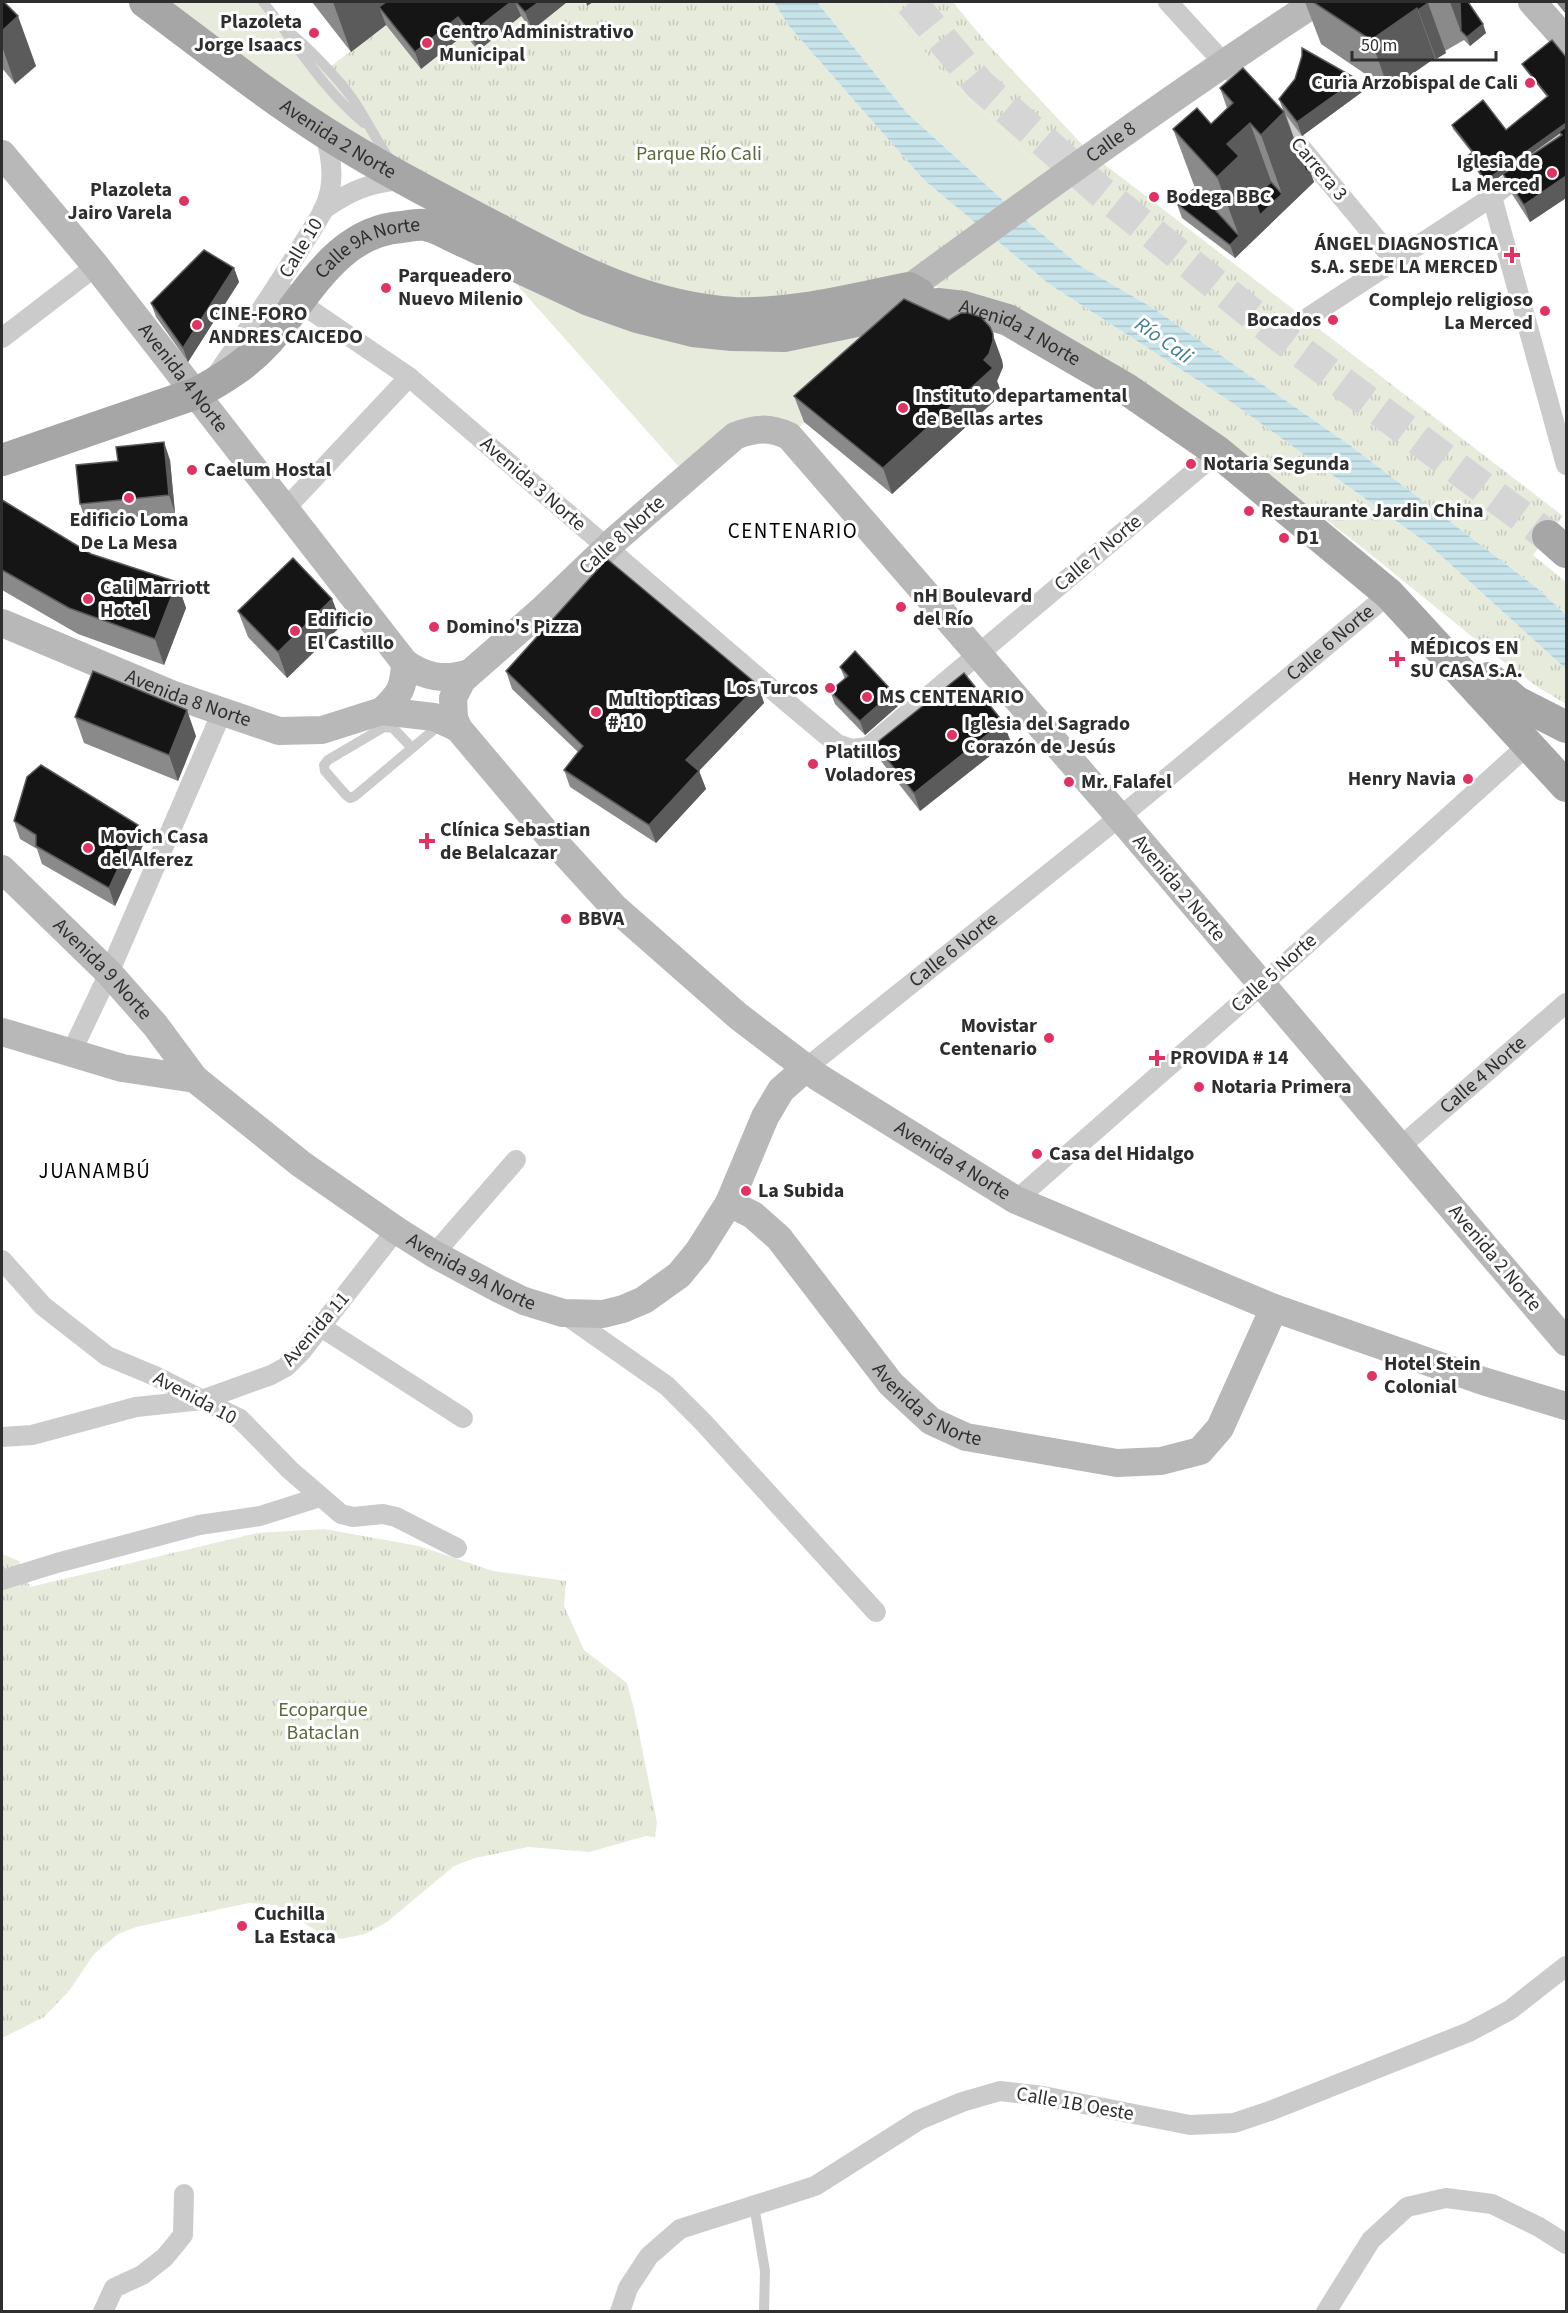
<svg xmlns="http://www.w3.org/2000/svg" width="1568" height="2313" viewBox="0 0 1568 2313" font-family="'Source Sans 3',sans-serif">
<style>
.grass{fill:#e7ebdc}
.park{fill:url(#park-tufts)}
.water{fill:url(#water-rules)}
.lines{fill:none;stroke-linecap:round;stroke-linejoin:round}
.primary-tunnel{stroke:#d5d5d5;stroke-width:32;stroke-dasharray:32 16;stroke-linecap:butt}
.lane{stroke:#cbcbcb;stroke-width:10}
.street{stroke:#cbcbcb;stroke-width:20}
.secondary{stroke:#b8b8b8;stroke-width:28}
.primary{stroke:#a6a6a6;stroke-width:32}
.primary-bridge{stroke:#a6a6a6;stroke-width:32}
.wall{fill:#8a8a8a;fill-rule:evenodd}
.shaded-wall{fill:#5b5b5b}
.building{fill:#151515;stroke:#5b5b5b;stroke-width:1.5}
.poi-dot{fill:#e13363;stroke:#fff;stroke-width:2}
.labels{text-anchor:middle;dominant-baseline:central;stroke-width:6;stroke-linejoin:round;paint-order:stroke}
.poi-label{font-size:20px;font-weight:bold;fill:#2e2e2e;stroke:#fff;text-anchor:start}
.street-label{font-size:20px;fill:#2e2e2e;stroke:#fff}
.park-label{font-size:20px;fill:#5a693c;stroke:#fff}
.water-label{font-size:21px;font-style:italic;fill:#3d7f8e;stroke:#fff}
.neighbourhood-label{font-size:21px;letter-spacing:1.5px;fill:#000;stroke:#fff}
</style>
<defs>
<pattern id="park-tufts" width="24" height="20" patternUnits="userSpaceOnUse" patternTransform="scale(1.5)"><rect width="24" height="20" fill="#e7ebdc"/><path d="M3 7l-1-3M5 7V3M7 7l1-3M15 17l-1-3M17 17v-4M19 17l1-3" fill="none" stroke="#c6cabd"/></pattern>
<pattern id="water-rules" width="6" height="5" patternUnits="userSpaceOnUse" patternTransform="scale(1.5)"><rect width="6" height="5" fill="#c8e4eb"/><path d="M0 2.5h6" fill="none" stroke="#acc4ca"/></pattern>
</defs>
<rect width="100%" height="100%" fill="#fff"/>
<g class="grass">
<path d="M145,2H263L327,69L404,180Z"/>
<path d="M817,2H883L948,79L1047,173L1016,212L907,113Z"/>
<path d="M487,251L938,304L789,436L777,431L679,467Z"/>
</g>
<g class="park">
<path d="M567,2H584L587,6L593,2H774L788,25L924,180L986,231L909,288L694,308L404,180L327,69L386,25L421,69L465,34L478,51L521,16Z"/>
<path d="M883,2H953L985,41L1091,154L1563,516L1533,555L1566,582V615L1537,588L1351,446L1153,308L1079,265L1016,212L1047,173L948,79Z"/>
<path d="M995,239L1049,284L1231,402L1428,544L1566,669V704L1539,688L1496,656L1354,541L1226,444L937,288L936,285Z"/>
<path d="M324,1529L419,1546L493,1571L566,1581L564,1606L584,1650L627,1683L634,1709L657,1822L655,1837L646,1836L589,1852L528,1847L475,1858L454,1866L387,1922L365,1934L341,1939L321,1934L276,1905L249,1903L136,1927L118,1934L94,1954L69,1991L44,2017L2,2038V1554L19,1561L30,1587L257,1533Z"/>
</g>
<path class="water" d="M774,2H817L907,113L1016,212L1079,265L1153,308L1351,446L1537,588L1566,615V669L1428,544L1231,402L1049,284L995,239L924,180L788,25Z"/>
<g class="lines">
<path class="primary-tunnel" d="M911,2L980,85L1099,190L1277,334L1548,536"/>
<g class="lane">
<path d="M263,2C295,42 324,91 364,123"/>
<path d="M284,28C306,44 344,84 358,107C369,125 378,143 390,160"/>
<path d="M412,748L393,728L384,727L328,760L324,765L325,771L346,795L350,798L355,796L442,723"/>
<path d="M754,2205L765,2271L764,2312"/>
</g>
<g class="street">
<path d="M1168,2L1253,95"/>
<path d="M1278,120L1394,260"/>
<path d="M1492,197L1566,465"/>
<path d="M323,210C349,191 371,182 403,180"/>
<path d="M277,287L409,377L789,704L837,744L852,749L868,747L1218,452"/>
<path d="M1307,318L1492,197L1566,139"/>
<path d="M2,338L96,266"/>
<path d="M217,374C246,332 275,291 301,247C312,229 326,211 330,190C334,170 330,151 324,132"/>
<path d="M285,509L409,377"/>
<path d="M72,1051L109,973L222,712"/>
<path id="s1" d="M806,1068L1132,807L1389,594"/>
<path id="s2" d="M1400,1147L1566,1003"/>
<path d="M1016,1200L1275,973L1529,744"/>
<path d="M434,1254L516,1160"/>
<path d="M2,1260L43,1306L107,1356L155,1376L240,1419L290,1470L341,1514L353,1517L383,1514L396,1517L457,1548"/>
<path d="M563,1313L667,1386L703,1422L876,1612"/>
<path d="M321,1327L463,1418"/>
<path d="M2,1437L32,1435L136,1407L202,1400L271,1375L286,1367L301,1352L396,1230"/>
<path d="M2,1580L57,1563L199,1525L260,1516L320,1497"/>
<path d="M103,2312L114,2288L142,2275L165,2257L183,2235L184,2194"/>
<path d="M620,2312L628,2288L649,2256L680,2229L815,2186L919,2120L962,2102L1000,2091L1043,2096L1190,2125L1234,2123L1270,2111L1469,2032L1510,2010L1566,1966"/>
<path d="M1326,2312L1371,2240L1407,2207L1446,2198L1492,2204L1539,2227L1566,2244"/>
</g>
<g class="secondary">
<path d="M1532,2L1566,40"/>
<path id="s3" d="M2,154L96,266L405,663C425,677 444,681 469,673"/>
<path id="s4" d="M909,288C1043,190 1177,93 1316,2"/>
<path id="s5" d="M2,623L171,694L279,731L322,730L382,711L434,717L458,728"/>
<path d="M382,711C400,695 404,687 405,663"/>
<path id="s6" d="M2,869L109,973L155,1025L195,1079"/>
<path id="s7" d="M2,1032L122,1068L195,1079L301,1164L396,1230L434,1254L499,1289L524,1301L563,1313L603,1314L623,1309L644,1300L679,1275L698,1252L729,1203L765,1117L781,1090L806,1068"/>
<path id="s8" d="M729,1203L753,1215L779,1238L891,1384L931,1421L966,1437L1117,1463L1161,1461L1200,1451L1220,1428L1274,1308"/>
<path id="s9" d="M1566,1342L1111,807L789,436C769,427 755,428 735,436L616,539L542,610L462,680L453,698L454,718L458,728L549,836L614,907L738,1016L818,1077L1016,1200L1274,1308L1483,1381L1566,1406"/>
</g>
<g class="primary">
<path id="s10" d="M145,2C204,46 262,92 324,132C380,168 439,198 498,229C575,269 646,308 735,313C794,315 852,299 909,288L919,294"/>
<path id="s11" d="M463,241L589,300L637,317L693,331L732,335L784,336L938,304L964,307L1008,320L1125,388L1218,452L1389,594L1566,786"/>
<path d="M1548,536L1566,552"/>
<path d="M1489,678L1517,702L1566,727"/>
</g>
<path class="primary-bridge" id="s12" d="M2,460L197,393C223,379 247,364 267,342C306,298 336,231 402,227C409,226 418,224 425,225C437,227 451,236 463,241"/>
</g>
<g class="wall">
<path d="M2,2L36,66L15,84L2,68Z"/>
<path d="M312,2H567L532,30L521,16L478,51L465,34L421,69L386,25L351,52Z"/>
<path d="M1305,2H1468L1486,33L1470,46L1464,40L1445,51L1446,53L1436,59L1435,58L1389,90L1321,44Z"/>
<path d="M1556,2H1566V14Z"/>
<path d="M1566,57V198L1530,222L1510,191L1503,174L1487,186L1470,160L1469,155L1472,153L1453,129L1452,125L1506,130L1547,97L1524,68L1522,64ZM1560,133L1561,135L1507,171Z"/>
<path d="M1357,79L1362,92L1302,136L1286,115L1302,161L1309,169L1314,182L1235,258L1182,218L1177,204L1195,188L1173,129L1211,124L1227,108L1220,88L1283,110L1279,99Z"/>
<path d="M234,268L239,282L188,362L156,317L151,303Z"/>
<path d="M949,320L1002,360L1003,367L997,381L1002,394L892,494L804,422L794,396Z"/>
<path d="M170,460L175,513L86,522L80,504L118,461Z"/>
<path d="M2,500L91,554L177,582L186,608L164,665L78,634L2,590Z"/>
<path d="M332,599L342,625L287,678L248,637L238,611Z"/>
<path d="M840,667L898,706L865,735L835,704L830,691L845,679Z"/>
<path d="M506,671L758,685L764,703L699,771L706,789L656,843L570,787L564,770L578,752L512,689Z"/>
<path d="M75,717L196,736L178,781L84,743Z"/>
<path d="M1003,722L1010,740L920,811L881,761L875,744Z"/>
<path d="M14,821L144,843L115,906L42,864L37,849L20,839Z"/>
</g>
<g class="shaded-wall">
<path d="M333,2H404L379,7L386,25L351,52Z"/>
<path d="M511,2H515L521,16L478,51L471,33Z"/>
<path d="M539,2H567L532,30L525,12Z"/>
<path d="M586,2H593L587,6Z"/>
<path d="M1450,2H1463L1461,32Z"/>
<path d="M1428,3L1446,53L1436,59L1418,10Z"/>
<path d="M1417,8L1435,58L1389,90L1371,40Z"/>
<path d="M18,16L36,66L15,84L2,46V31Z"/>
<path d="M458,17L465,34L421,69L415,52Z"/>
<path d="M1483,24L1486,33L1470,46L1467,37Z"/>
<path d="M1357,79L1362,92L1302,136L1297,122Z"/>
<path d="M1284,112L1306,171L1309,169L1314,182L1235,258L1230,245L1239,236L1217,177L1227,144L1250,123L1276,195L1282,194L1261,135Z"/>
<path d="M1566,123V129L1487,186L1485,181Z"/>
<path d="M1566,176V198L1530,222L1524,205Z"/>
<path d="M234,268L239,282L188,362L183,348Z"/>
<path d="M990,327L1002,360L1003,367L997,381L1002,394L892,494L883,468L984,360Z"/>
<path d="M164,442L170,460L175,513L169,495Z"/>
<path d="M177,582L186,608L164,665L155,639Z"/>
<path d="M332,599L342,625L287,678L278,652Z"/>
<path d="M758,685L764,703L692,778L686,760Z"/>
<path d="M893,692L898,706L865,735L860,721Z"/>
<path d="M187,710L196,736L178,781L169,755Z"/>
<path d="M1003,722L1010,740L920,811L914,793Z"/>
<path d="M699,771L706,789L656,843L649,825Z"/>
<path d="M138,825L144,843L115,906L109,888Z"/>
</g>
<g class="building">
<path d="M2,2H4L18,16L2,31Z"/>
<path d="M386,2H511L471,33L458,17L415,52L379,7Z"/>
<path d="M516,2H539L525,12Z"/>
<path d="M1313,2H1427L1428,3L1418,10L1417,8L1371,40Z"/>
<path d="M1460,2H1468L1483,24L1467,37L1461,31Z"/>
<path d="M1552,40L1566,57V123L1485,181L1469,155L1473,152L1452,125L1483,100L1506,130L1548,96L1522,64Z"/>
<path d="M1302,48L1357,79L1297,122L1279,99L1295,79L1302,56Z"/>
<path d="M1243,68L1284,112L1261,135L1250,123L1227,144L1239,156L1217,177L1173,129L1197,108L1211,124L1233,103L1220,88Z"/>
<path d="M1566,127V176L1524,205L1503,174L1562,135L1559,132Z"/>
<path d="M1302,161L1309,169L1306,171Z"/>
<path d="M1271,182L1282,194L1260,215L1254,198Z"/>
<path d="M1195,188L1239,236L1230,245L1177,204Z"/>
<path d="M204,250L234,268L183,348L151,303Z"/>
<path d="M904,299L949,320L961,313H968L981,317L990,327L993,334V341L989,354L984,360L993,368L883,468L794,396Z"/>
<path d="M164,442L169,495L80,504L76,465L118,461L116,447Z"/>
<path d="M2,500L91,554L177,582L155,639L69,608L2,570Z"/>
<path d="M293,558L332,599L278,652L238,611Z"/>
<path d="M607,559L758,685L686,760L699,771L649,825L564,770L583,746L506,671Z"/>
<path d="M855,651L893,692L860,721L830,691L848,676L840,667Z"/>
<path d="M93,671L187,710L169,755L75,717Z"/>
<path d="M964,673L1003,722L914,793L875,744Z"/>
<path d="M41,765L138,825L109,888L36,846V835L14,821L27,777Z"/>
</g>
<g class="poi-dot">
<circle cx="314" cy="33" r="6"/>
<circle cx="427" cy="43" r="6"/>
<circle cx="1530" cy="83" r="6"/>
<circle cx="1552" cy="173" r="6"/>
<circle cx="1154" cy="197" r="6"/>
<circle cx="184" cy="201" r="6"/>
<path d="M1509 246h6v6h6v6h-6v6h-6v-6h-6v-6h6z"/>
<circle cx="386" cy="288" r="6"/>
<circle cx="1545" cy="311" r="6"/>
<circle cx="1333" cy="320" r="6"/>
<circle cx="197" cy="325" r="6"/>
<circle cx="903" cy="408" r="6"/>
<circle cx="1191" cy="464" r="6"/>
<circle cx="192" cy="470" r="6"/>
<circle cx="129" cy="498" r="6"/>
<circle cx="1249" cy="511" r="6"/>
<circle cx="1284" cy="538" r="6"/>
<circle cx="88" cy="599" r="6"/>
<circle cx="901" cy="607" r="6"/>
<circle cx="434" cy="627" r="6"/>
<circle cx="295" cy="631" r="6"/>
<path d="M1394 650h6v6h6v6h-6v6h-6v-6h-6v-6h6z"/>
<circle cx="830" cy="688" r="6"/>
<circle cx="867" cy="697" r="6"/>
<circle cx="596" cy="712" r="6"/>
<circle cx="952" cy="735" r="6"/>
<circle cx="813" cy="764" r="6"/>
<circle cx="1468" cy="779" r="6"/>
<circle cx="1069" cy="782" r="6"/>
<path d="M424 832h6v6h6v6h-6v6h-6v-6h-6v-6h6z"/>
<circle cx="88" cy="848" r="6"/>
<circle cx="566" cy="919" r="6"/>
<circle cx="1049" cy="1038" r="6"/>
<path d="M1154 1049h6v6h6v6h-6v6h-6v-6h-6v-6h6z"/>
<circle cx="1199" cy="1087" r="6"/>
<circle cx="1037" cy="1154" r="6"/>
<circle cx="746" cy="1191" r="6"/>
<circle cx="1372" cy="1376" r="6"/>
<circle cx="242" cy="1926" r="6"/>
</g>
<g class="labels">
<g class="poi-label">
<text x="302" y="22" text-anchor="end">Plazoleta<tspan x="302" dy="23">Jorge Isaacs</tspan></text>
<text x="439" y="32">Centro Administrativo<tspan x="439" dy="23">Municipal</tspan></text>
<text x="1518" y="83" text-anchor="end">Curia Arzobispal de Cali</text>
<text x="1540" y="162" text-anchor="end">Iglesia de<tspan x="1540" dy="23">La Merced</tspan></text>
<text x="172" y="190" text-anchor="end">Plazoleta<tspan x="172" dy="23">Jairo Varela</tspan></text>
<text x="1166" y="197">Bodega BBC</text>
<text x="1498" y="244" text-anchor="end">ÁNGEL DIAGNOSTICA<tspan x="1498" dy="23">S.A. SEDE LA MERCED</tspan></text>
<text x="398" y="276">Parqueadero<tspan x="398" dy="23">Nuevo Milenio</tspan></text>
<text x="1533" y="300" text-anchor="end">Complejo religioso<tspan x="1533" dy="23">La Merced</tspan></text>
<text x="209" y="314">CINE-FORO<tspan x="209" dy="23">ANDRES CAICEDO</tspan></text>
<text x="1321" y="320" text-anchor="end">Bocados</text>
<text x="915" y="396">Instituto departamental<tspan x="915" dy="23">de Bellas artes</tspan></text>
<text x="1203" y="464">Notaria Segunda</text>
<text x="204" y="470">Caelum Hostal</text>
<text x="1261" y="511">Restaurante Jardin China</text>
<text x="129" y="520" text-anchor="middle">Edificio Loma<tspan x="129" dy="23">De La Mesa</tspan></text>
<text x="1296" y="538">D1</text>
<text x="100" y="588">Cali Marriott<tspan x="100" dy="23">Hotel</tspan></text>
<text x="913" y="596">nH Boulevard<tspan x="913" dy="23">del Río</tspan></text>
<text x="307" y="620">Edificio<tspan x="307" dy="23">El Castillo</tspan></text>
<text x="446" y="627">Domino's Pizza</text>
<text x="1410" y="648">MÉDICOS EN<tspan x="1410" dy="23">SU CASA S.A.</tspan></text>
<text x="818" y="688" text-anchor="end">Los Turcos</text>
<text x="879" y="697">MS CENTENARIO</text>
<text x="608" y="700">Multiopticas<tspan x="608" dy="23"># 10</tspan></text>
<text x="964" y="724">Iglesia del Sagrado<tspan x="964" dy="23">Corazón de Jesús</tspan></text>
<text x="825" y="752">Platillos<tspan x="825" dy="23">Voladores</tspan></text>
<text x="1456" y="779" text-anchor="end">Henry Navia</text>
<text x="1081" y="782">Mr. Falafel</text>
<text x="440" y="830">Clínica Sebastian<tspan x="440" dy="23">de Belalcazar</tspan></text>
<text x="100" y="837">Movich Casa<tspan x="100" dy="23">del Alferez</tspan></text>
<text x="578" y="919">BBVA</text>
<text x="1037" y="1026" text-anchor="end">Movistar<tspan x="1037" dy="23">Centenario</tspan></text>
<text x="1170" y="1058">PROVIDA # 14</text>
<text x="1211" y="1087">Notaria Primera</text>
<text x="1049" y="1154">Casa del Hidalgo</text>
<text x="758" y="1191">La Subida</text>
<text x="1384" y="1364">Hotel Stein<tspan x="1384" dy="23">Colonial</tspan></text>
<text x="254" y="1914">Cuchilla<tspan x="254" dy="23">La Estaca</tspan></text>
</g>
<g class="street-label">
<text stroke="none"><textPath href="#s10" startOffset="237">Avenida 2 Norte</textPath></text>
<text stroke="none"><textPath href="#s4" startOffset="249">Calle 8</textPath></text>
<text transform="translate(1319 169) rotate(50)">Carrera 3</text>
<text transform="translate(301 248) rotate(-59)">Calle 10</text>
<text stroke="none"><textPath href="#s12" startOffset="436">Calle 9A Norte</textPath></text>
<text stroke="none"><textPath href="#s11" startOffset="584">Avenida 1 Norte</textPath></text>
<text stroke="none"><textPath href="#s3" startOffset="288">Avenida 4 Norte</textPath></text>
<text transform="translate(533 484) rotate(41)">Avenida 3 Norte</text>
<text transform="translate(622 535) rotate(-42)">Calle 8 Norte</text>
<text transform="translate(1098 553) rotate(-40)">Calle 7 Norte</text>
<text stroke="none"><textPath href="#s1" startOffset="675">Calle 6 Norte</textPath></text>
<text stroke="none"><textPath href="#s5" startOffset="201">Avenida 8 Norte</textPath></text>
<text transform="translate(1179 888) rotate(50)">Avenida 2 Norte</text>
<text stroke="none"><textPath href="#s1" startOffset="189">Calle 6 Norte</textPath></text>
<text stroke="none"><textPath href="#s6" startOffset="142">Avenida 9 Norte</textPath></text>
<text transform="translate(1274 973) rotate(-42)">Calle 5 Norte</text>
<text stroke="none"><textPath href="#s2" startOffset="110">Calle 4 Norte</textPath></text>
<text stroke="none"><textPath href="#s9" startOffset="2328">Avenida 4 Norte</textPath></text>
<text transform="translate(1495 1258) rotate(50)">Avenida 2 Norte</text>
<text stroke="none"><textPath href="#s7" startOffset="537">Avenida 9A Norte</textPath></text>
<text transform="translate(316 1329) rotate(-49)">Avenida 11</text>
<text transform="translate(195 1398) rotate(28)">Avenida 10</text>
<text stroke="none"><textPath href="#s8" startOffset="288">Avenida 5 Norte</textPath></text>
<text transform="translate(1075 2104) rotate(10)">Calle 1B Oeste</text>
</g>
<g class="park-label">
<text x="699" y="154">Parque Río Cali</text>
<text x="323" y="1710">Ecoparque<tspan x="323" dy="23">Bataclan</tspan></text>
</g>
<g class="water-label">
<text transform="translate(1164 340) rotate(35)">Río Cali</text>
</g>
<g class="neighbourhood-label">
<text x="793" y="531">CENTENARIO</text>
<text x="95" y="1171">JUANAMBÚ</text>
</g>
</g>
<rect width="1568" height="2313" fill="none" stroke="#2e2e2e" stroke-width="6"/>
<path d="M1352 51v9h144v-9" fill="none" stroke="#2e2e2e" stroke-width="3"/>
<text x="1361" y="51" font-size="18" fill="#2e2e2e" stroke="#ffffff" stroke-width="4.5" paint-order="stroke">50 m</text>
</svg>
